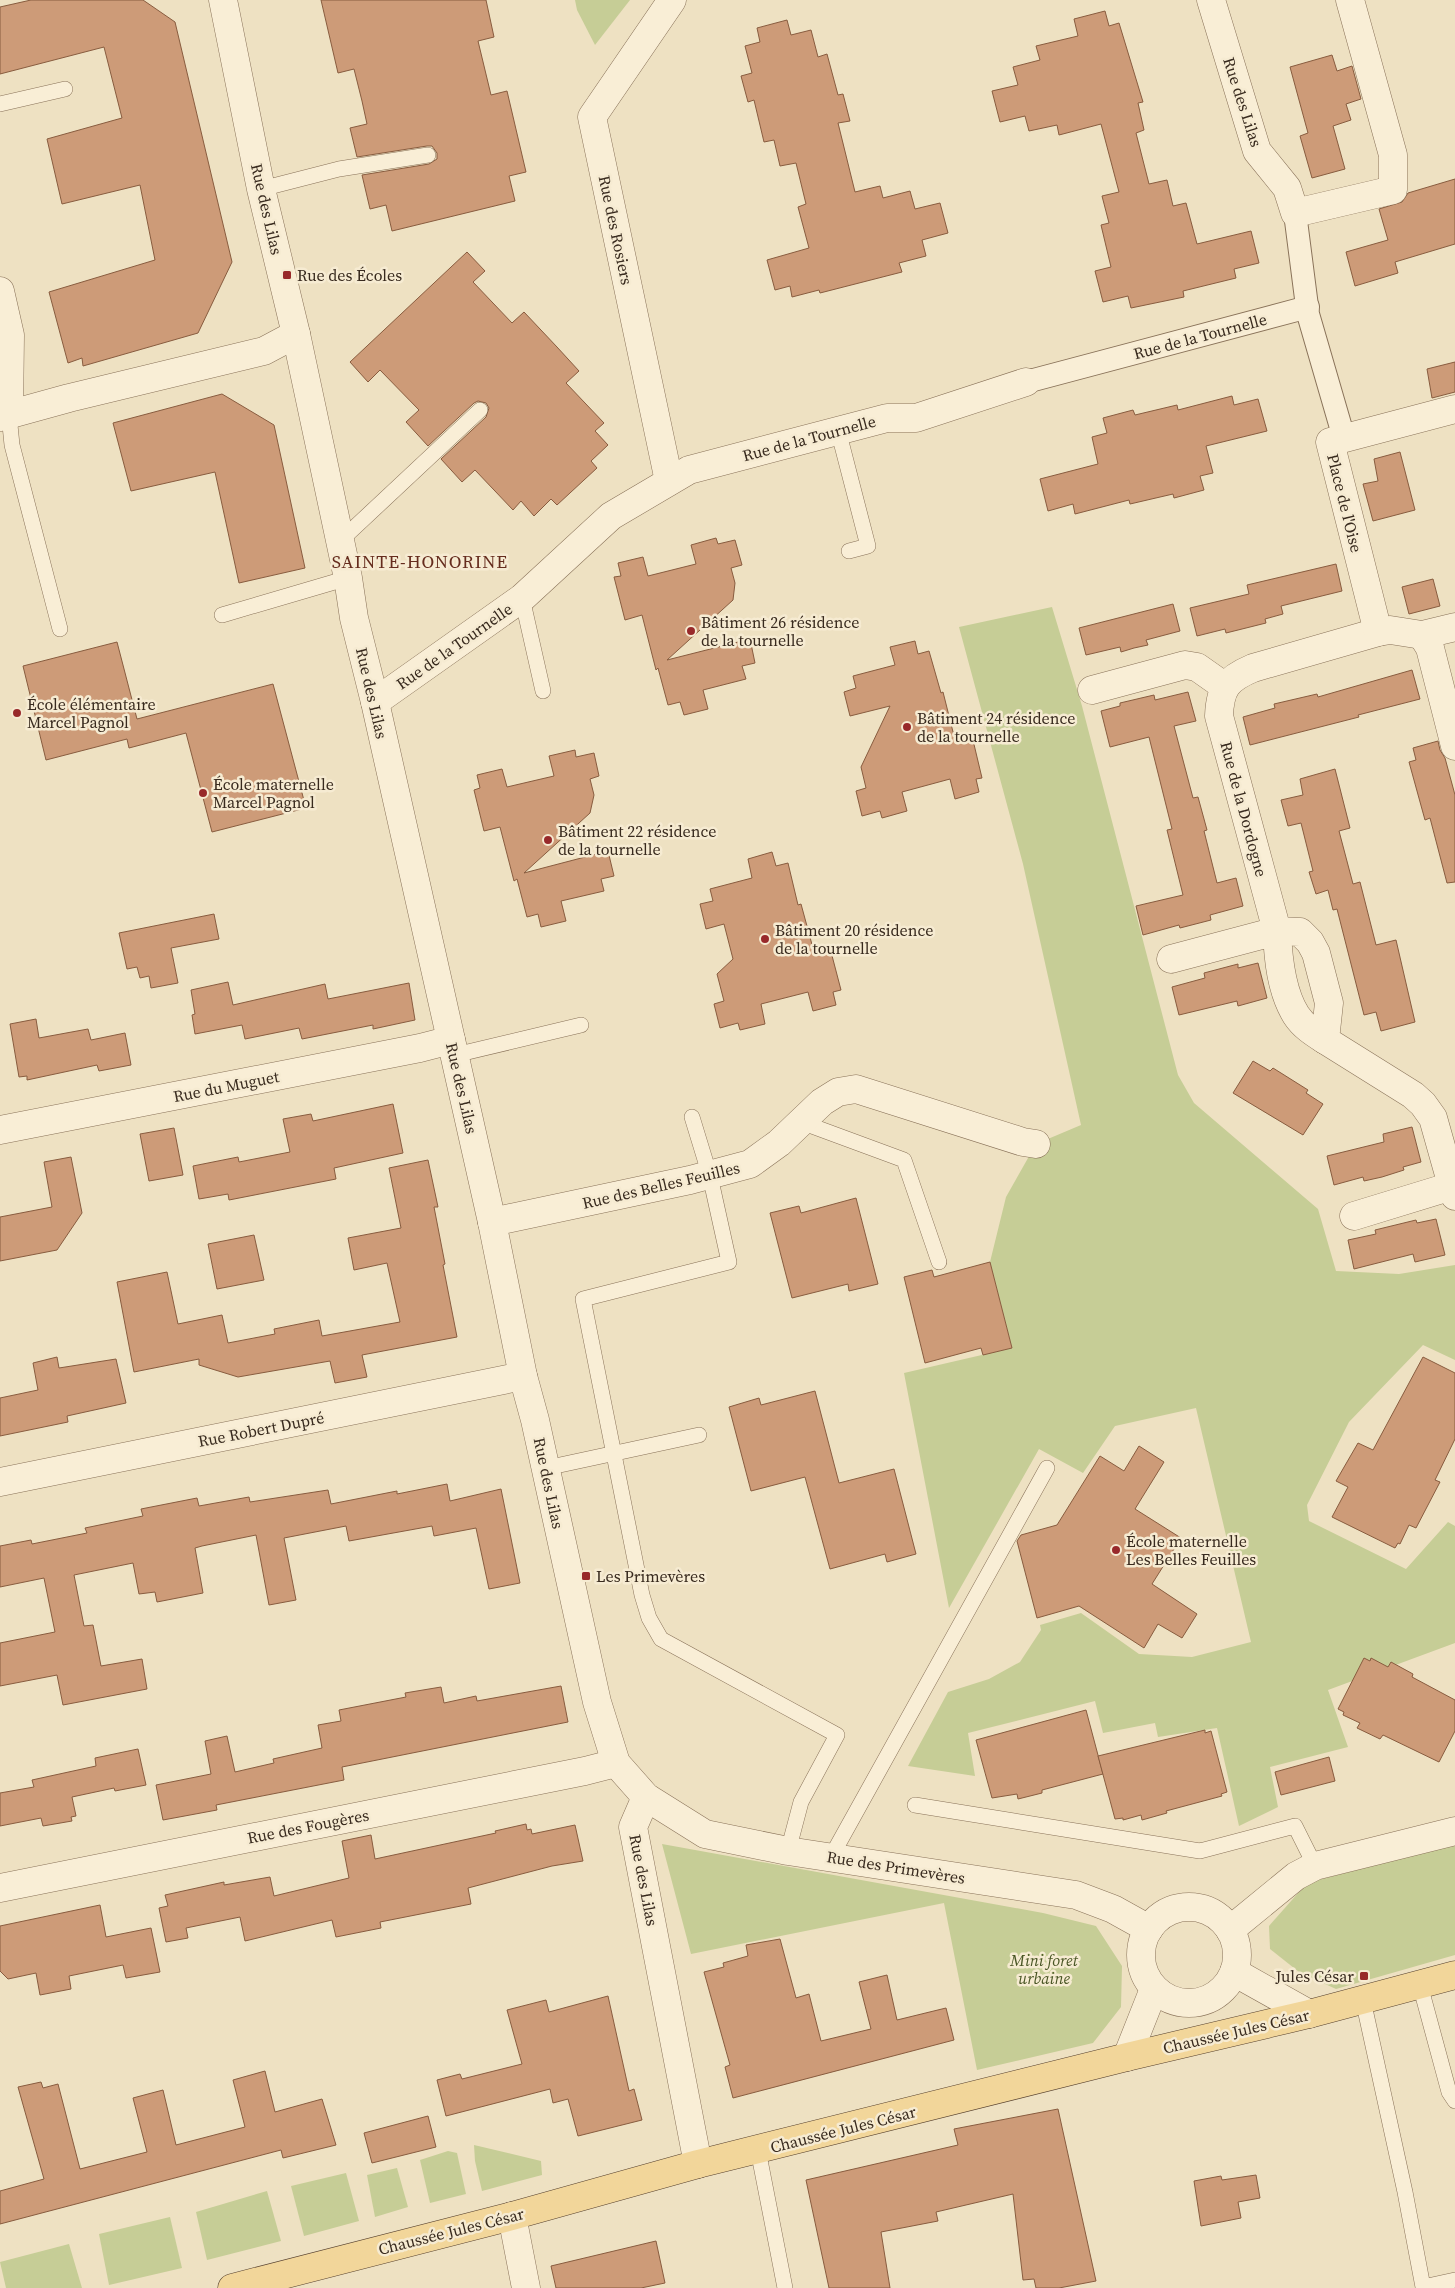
<svg xmlns="http://www.w3.org/2000/svg" width="1455" height="2288" viewBox="0 0 1455 2288" font-family="'Source Serif 4',serif">
<style>
.green{fill:#c6cd96}
.building{fill:#cd9b78;stroke:#885c3f}
.lines{fill:none;stroke-linecap:round;stroke-linejoin:round}
.service-casing{stroke:#897259;stroke-width:16}
.pedestrian-casing{stroke:#897259;stroke-width:24}
.minor-casing{stroke:#897259;stroke-width:29}
.primary-casing{stroke:#56402e;stroke-width:29}
.service{stroke:#f9eed6;stroke-width:15}
.pedestrian{stroke:#f9eed6;stroke-width:22}
.minor{stroke:#f9eed6;stroke-width:28}
.primary{stroke:#f2d69a;stroke-width:28}
.poi-dot{fill:#98292a;stroke:#f6ebd2;stroke-width:2}
.labels{text-anchor:middle;dominant-baseline:central;stroke-width:5;stroke-linejoin:round;paint-order:stroke}
.street-label{font-size:16px;fill:#382a1e;stroke:#f6ebd2}
.poi-label{font-size:16px;fill:#382a1e;stroke:#f6ebd2;text-anchor:start}
.park-label{font-size:16px;font-style:italic;fill:#495524;stroke:#f6ebd2}
.neighbourhood-label{font-size:18px;letter-spacing:1px;fill:#652c1d;stroke:#f6ebd2}
</style>
<rect width="100%" height="100%" fill="#eee1c2"/>
<g class="green">
<path d="M575,0H630L595,45L577,10Z"/>
<path d="M1052,607L1082,706L1178,1075L1194,1103L1318,1209L1336,1271L1399,1274L1455,1265V1360L1423,1345L1349,1422L1307,1505L1309,1521L1406,1569L1448,1522L1455,1526V1643L1328,1690L1348,1747L1270,1767L1278,1807L1239,1826L1217,1728L1158,1737L1155,1723L1103,1733L1095,1701L968,1733L975,1776L908,1766L948,1692L989,1679L1020,1662L1041,1630L1040,1625L1081,1613L1139,1654L1192,1657L1251,1642L1196,1408L1115,1426L1083,1473L1039,1449L949,1608L904,1373L1012,1348L990,1262L1006,1197L1036,1144L1081,1125L1023,864L959,627Z"/>
<path d="M662,1844L1043,1913L1096,1926L1122,1966L1121,2007L1093,2043L977,2070L944,1903L691,1954Z"/>
<path d="M1455,1844V1955L1336,1989L1299,1972L1270,1949L1269,1926L1307,1883Z"/>
<path d="M474,2145L541,2161L542,2175L482,2191L475,2161Z"/>
<path d="M448,2151L457,2153L466,2194L430,2203L420,2160Z"/>
<path d="M397,2168L408,2207L375,2217L367,2175Z"/>
<path d="M346,2173L359,2221L304,2236L291,2186Z"/>
<path d="M267,2191L281,2241L207,2260L196,2212Z"/>
<path d="M170,2217L182,2268L109,2285L99,2234Z"/>
<path d="M69,2244L82,2288H6L0,2262Z"/>
</g>
<g class="building">
<path d="M31,0H143L175,22L232,262L198,333L83,366L82,358L68,363L49,292L155,260L140,185L62,204L47,139L122,118L104,47L0,74V7Z"/>
<path d="M321,0H486L494,37L478,41L491,95L507,91L526,172L509,176L515,201L392,231L386,205L370,209L362,175L429,164L437,159V153L432,146H427L357,157L350,128L367,124L362,101L354,69L338,73Z"/>
<path d="M1105,11L1109,26L1119,23L1143,102L1138,103L1144,130L1136,133L1149,184L1167,180L1173,206L1186,203L1197,244L1251,231L1259,263L1234,269L1236,278L1183,291L1184,297L1131,308L1128,296L1103,302L1095,271L1111,267L1101,225L1109,223L1102,196L1119,192L1101,124L1059,135L1057,125L1029,131L1025,116L1000,122L992,91L1018,85L1013,67L1040,60L1036,46L1078,36L1074,19Z"/>
<path d="M787,20L791,35L811,30L818,57L827,54L838,95L843,94L850,121L838,123L855,192L880,186L883,198L910,191L915,209L940,203L948,233L922,240L926,256L899,263L902,272L820,293L819,290L792,297L790,286L775,290L767,260L809,248L798,207L806,204L796,163L780,166L774,140L764,142L754,100L748,102L741,76L752,73L745,46L760,42L757,28Z"/>
<path d="M1332,55L1337,71L1352,66L1361,99L1346,104L1351,120L1333,126L1345,169L1312,178L1300,136L1308,133L1290,67Z"/>
<path d="M1455,179V244L1395,262L1398,273L1355,286L1346,252L1388,240L1379,209L1402,202L1408,193Z"/>
<path d="M467,252L485,271L473,282L512,323L524,312L557,347L579,371L566,383L604,423L595,431L608,445L591,461L597,468L557,505L551,499L534,516L521,501L513,510L475,470L462,482L441,459L486,417L489,408L486,403L478,401L474,403L428,446L406,422L419,410L380,370L368,382L350,362Z"/>
<path d="M1455,362V392L1432,398L1427,369Z"/>
<path d="M222,394L274,425L305,568L239,583L215,472L131,491L113,423Z"/>
<path d="M1232,396L1234,405L1258,399L1267,431L1206,446L1213,473L1200,476L1204,490L1174,498L1173,494L1130,504L1129,500L1075,514L1073,504L1048,511L1040,479L1098,464L1092,437L1107,433L1103,418L1133,410L1135,415L1177,405L1178,410Z"/>
<path d="M1400,452L1415,510L1373,521L1363,484L1378,481L1374,459Z"/>
<path d="M716,538L718,544L735,540L742,565L731,568L735,583L733,600L667,660L750,639L755,663L742,666L746,679L703,690L708,709L684,715L680,702L668,705L658,668L656,670L642,615L625,620L614,577L621,576L618,563L643,557L648,576L696,564L691,545Z"/>
<path d="M1336,564L1342,591L1281,606L1283,614L1265,619L1266,623L1226,633L1225,629L1197,636L1190,608L1249,594L1247,585Z"/>
<path d="M1433,579L1440,606L1409,614L1402,587Z"/>
<path d="M1173,604L1180,631L1146,640L1148,645L1134,648L1121,652L1120,647L1086,655L1079,628Z"/>
<path d="M915,641L918,654L929,651L941,693L943,692L955,740L972,736L982,778L976,779L979,792L955,799L950,779L902,792L907,811L882,818L880,811L862,816L856,791L866,788L861,767L890,706L850,716L844,692L856,688L853,676L895,665L890,647Z"/>
<path d="M117,642L137,719L273,684L306,808L212,832L186,733L129,748L127,739L46,760L23,666Z"/>
<path d="M1412,670L1420,699L1358,715L1359,717L1250,745L1243,717L1275,708L1274,704L1317,694L1318,697Z"/>
<path d="M1188,692L1196,721L1174,726L1193,798L1198,797L1207,830L1204,831L1217,883L1236,878L1243,906L1210,915L1211,920L1180,928L1179,925L1143,935L1136,906L1183,895L1167,830L1172,829L1149,737L1110,747L1101,711L1120,706V703L1154,695L1155,700Z"/>
<path d="M1438,741L1440,750L1445,758L1455,795V882L1447,883L1430,818L1425,820L1409,762L1416,760L1413,748Z"/>
<path d="M575,750L576,757L594,753L599,776L590,779L594,795L590,813L524,873L608,851L614,876L601,879L604,891L561,901L566,921L541,927L538,914L527,917L517,879L514,881L500,827L484,831L474,790L480,788L477,775L502,769L507,787L554,776L549,756Z"/>
<path d="M1335,769L1350,828L1339,831L1353,884L1360,882L1376,945L1396,940L1415,1022L1381,1031L1376,1012L1364,1015L1337,909L1333,910L1328,890L1316,894L1309,872L1313,871L1301,823L1288,826L1281,800L1303,795L1300,779Z"/>
<path d="M772,852L776,866L788,863L798,905L801,904L814,952L830,948L841,990L833,992L836,1005L813,1011L808,992L761,1004L765,1024L740,1030L738,1023L720,1028L714,1004L724,1001L717,974L733,959L724,924L706,929L700,904L713,901L710,889L752,878L748,859Z"/>
<path d="M214,914L219,939L171,948L178,983L151,988L149,976L140,978L137,967L127,969L119,933Z"/>
<path d="M1258,963L1267,998L1238,1006L1237,1001L1179,1015L1172,987L1205,978L1204,973L1238,964V968Z"/>
<path d="M228,982L233,1005L325,984L328,999L409,983L415,1020L373,1029V1025L302,1039L299,1028L245,1039L242,1025L195,1034L192,1015L195,1014L191,990Z"/>
<path d="M36,1019L39,1038L88,1029L91,1040L125,1033L131,1065L99,1071L97,1065L27,1080V1076L19,1077L10,1024Z"/>
<path d="M1253,1061L1270,1071L1273,1068L1308,1090L1306,1093L1323,1104L1303,1135L1233,1093Z"/>
<path d="M393,1104L403,1153L334,1168L336,1179L229,1200L228,1194L199,1199L193,1166L238,1157L239,1162L290,1152L283,1119L311,1114L313,1121Z"/>
<path d="M1412,1127L1421,1162L1403,1167L1404,1170L1382,1177L1364,1181L1363,1177L1334,1185L1327,1156L1384,1142L1383,1134Z"/>
<path d="M174,1128L183,1175L149,1181L140,1134Z"/>
<path d="M71,1157L82,1213L57,1250L0,1261V1217L52,1207L44,1162Z"/>
<path d="M428,1160L438,1207H434L445,1264L443,1265L457,1337L362,1355L367,1377L335,1383L330,1361L238,1377L199,1365V1359L134,1372L117,1282L167,1272L178,1324L222,1315L228,1343L275,1334L274,1329L319,1320L322,1336L400,1322L387,1263L354,1270L348,1238L401,1228L389,1168Z"/>
<path d="M856,1198L878,1284L849,1291L848,1284L792,1298L770,1213L799,1206L801,1213Z"/>
<path d="M1436,1219L1445,1255L1415,1262L1413,1254L1354,1269L1348,1240L1376,1234L1375,1230L1416,1220L1417,1223Z"/>
<path d="M254,1235L264,1280L217,1289L208,1244Z"/>
<path d="M990,1262L1012,1348L983,1355L981,1348L925,1363L904,1277L932,1270L934,1277Z"/>
<path d="M57,1357L59,1368L116,1359L126,1403L67,1416L68,1422L0,1436V1398L38,1390L33,1363Z"/>
<path d="M1423,1357L1455,1373V1439L1435,1480L1440,1482L1416,1528L1409,1525L1400,1544L1398,1543L1395,1548L1332,1517L1348,1487L1336,1481L1358,1443L1373,1450Z"/>
<path d="M815,1391L839,1483L894,1469L916,1554L887,1562L885,1554L830,1569L805,1477L751,1491L729,1407L759,1398L761,1405Z"/>
<path d="M1139,1446L1164,1462L1135,1509L1181,1538L1152,1584L1197,1614L1182,1638L1158,1624L1144,1648L1079,1606L1037,1618L1017,1541L1021,1535L1057,1525L1100,1456L1124,1471Z"/>
<path d="M447,1484L450,1501L501,1489L520,1583L489,1589L476,1528L434,1536L432,1526L349,1541L346,1526L284,1538L296,1600L269,1605L256,1535L202,1546L195,1548L203,1593L157,1602L155,1592L139,1594L133,1563L74,1575L84,1626L93,1625L101,1666L142,1659L147,1689L63,1705L57,1675L0,1686V1643L55,1632L44,1578L0,1587V1546L31,1540L32,1544L87,1533L85,1528L143,1516L141,1509L197,1498L199,1506L249,1497L250,1502L328,1490L331,1504L397,1491V1494Z"/>
<path d="M1364,1658L1370,1661L1371,1658L1388,1667L1391,1662L1413,1674L1412,1677L1455,1700V1731L1439,1762L1383,1735L1380,1739L1357,1728L1360,1723L1343,1715L1344,1712L1338,1709Z"/>
<path d="M561,1686L568,1722L342,1767L344,1780L216,1805L217,1810L163,1820L156,1785L211,1774L205,1741L227,1736L235,1772L274,1763L273,1759L322,1748L318,1725L341,1721L339,1710L406,1697L405,1693L441,1687L444,1703L476,1696L477,1701Z"/>
<path d="M1086,1710L1103,1774L1042,1790V1793L1018,1799L1017,1794L992,1798L976,1740Z"/>
<path d="M1205,1730V1733L1211,1731L1227,1792L1221,1794L1222,1796L1166,1811L1167,1813L1142,1820L1141,1815L1123,1820V1818L1115,1819L1098,1756Z"/>
<path d="M138,1749L146,1785L115,1791L114,1788L72,1797L76,1816L71,1817L72,1821L43,1826L41,1818L0,1826V1793L34,1787L32,1780L96,1766L95,1758Z"/>
<path d="M1329,1757L1335,1781L1281,1795L1275,1772Z"/>
<path d="M526,1824L527,1830L531,1829L532,1834L575,1825L583,1861L552,1866L468,1888L471,1904L380,1922L381,1928L336,1937L332,1920L245,1941L240,1917L186,1928L188,1938L166,1942L159,1908L168,1906L165,1895L224,1882V1885L270,1877L274,1896L349,1878L342,1841L371,1835L375,1859L496,1833L495,1831Z"/>
<path d="M100,1905L106,1937L151,1928L160,1972L126,1978L123,1965L69,1976L71,1989L40,1995L36,1973L8,1979L0,1971V1926Z"/>
<path d="M780,1939L796,1998L809,1994L821,2041L871,2029L859,1982L887,1975L897,2020L946,2008L954,2040L733,2098L725,2067L730,2065L704,1972L724,1967L723,1963L748,1956L746,1945Z"/>
<path d="M608,1996L629,2091L634,2089L642,2120L578,2136L568,2099L553,2103L550,2089L446,2116L437,2080L460,2074L462,2079L522,2064L507,2010L546,2000L549,2012Z"/>
<path d="M265,2071L275,2112L322,2099L336,2145L283,2158L281,2150L0,2224V2191L44,2179L18,2087L41,2082L43,2088L58,2084L80,2169L147,2152L133,2098L163,2090L176,2145L245,2127L233,2080Z"/>
<path d="M1058,2109L1096,2281L1059,2288H1036L1034,2279L1023,2280L1013,2194L936,2212L938,2221L881,2232L890,2288H829L806,2180L958,2145L954,2129Z"/>
<path d="M428,2116L436,2147L372,2163L364,2133Z"/>
<path d="M1256,2175L1260,2198L1238,2202L1241,2218L1201,2226L1194,2181L1221,2176L1222,2180Z"/>
<path d="M656,2241L665,2283L641,2288H556L551,2266Z"/>
</g>
<g class="lines">
<g class="service-casing">
<g id="service">
<path d="M0,104L65,89"/>
<path d="M261,189L339,169L428,155"/>
<path d="M9,415L12,445L60,629"/>
<path d="M838,430L868,546L849,551"/>
<path d="M339,542L480,410"/>
<path d="M522,598L543,691"/>
<path d="M222,615L348,578"/>
<path d="M455,1055L581,1025"/>
<path d="M692,1117L710,1176L729,1262L583,1299L642,1595L649,1618L661,1639L837,1735L801,1802L788,1851"/>
<path d="M801,1122L904,1160L939,1262"/>
<path d="M546,1468L699,1435"/>
<path d="M915,1805L1200,1851L1295,1826L1315,1866"/>
<path d="M831,1857L1047,1468"/>
<path d="M1420,1985L1449,2092L1455,2101"/>
<path d="M1363,2000L1405,2192L1423,2287L1455,2280"/>
<path d="M758,2150L785,2288"/>
</g>
</g>
<g class="pedestrian-casing">
<g id="pedestrian">
<path d="M1295,213L1308,314L1344,438"/>
<path d="M1026,382L1308,307"/>
</g>
</g>
<g class="minor-casing">
<g id="minor">
<path d="M223,0L261,189L296,334L348,578L354,618L375,702L492,1222L523,1376L535,1420L597,1702L616,1763L646,1797L705,1834L788,1851L1076,1895L1113,1909L1149,1929"/>
<path d="M1211,0L1257,151L1287,188L1295,213L1393,190V155L1350,0"/>
<path d="M0,291L10,335L9,415"/>
<path d="M0,417L69,398L264,351L296,334"/>
<path d="M669,481L592,117L672,0"/>
<path d="M1455,627L1422,635L1390,630L1378,632L1253,668C1227,679 1220,688 1219,716L1277,931L1300,932L1310,942L1316,953L1329,1003L1325,1040L1413,1095L1423,1104L1433,1118L1455,1196"/>
<path d="M1378,632L1330,442L1455,409"/>
<path d="M1422,635L1430,648L1455,746"/>
<path d="M1092,690L1185,665L1197,667L1224,686"/>
<path d="M375,702L522,598L611,516L689,470L887,418H916L1026,382"/>
<path d="M1171,959L1277,931C1278,958 1281,991 1296,1015C1303,1026 1314,1033 1325,1040"/>
<path d="M0,1130L420,1048L451,1040"/>
<path d="M1354,1216L1452,1186"/>
<path d="M492,1222L690,1180L750,1164L779,1143L822,1102L838,1092L856,1089L1023,1142L1036,1144"/>
<path d="M0,1482L523,1376"/>
<path d="M646,1797L633,1827L698,2164"/>
<path d="M0,1888L585,1771L616,1763"/>
<circle cx="1189" cy="1955" r="48"/>
<path d="M1230,1930L1296,1876L1315,1866L1455,1831"/>
<path d="M1234,1972L1309,2014"/>
<path d="M1127,2057L1154,1989"/>
<path d="M512,2216L526,2288"/>
</g>
</g>
<g class="primary-casing">
<path id="primary" d="M232,2288L512,2216L698,2164L1127,2057L1309,2014L1455,1975"/>
</g>
<use href="#service" class="service"/>
<use href="#pedestrian" class="pedestrian"/>
<use href="#minor" class="minor"/>
<use href="#primary" class="primary"/>
</g>
<g class="poi-dot">
<rect x="282" y="270" width="10" height="10" rx="2.5"/>
<circle cx="691" cy="631" r="5"/>
<circle cx="17" cy="713" r="5"/>
<circle cx="907" cy="727" r="5"/>
<circle cx="203" cy="793" r="5"/>
<circle cx="548" cy="840" r="5"/>
<circle cx="765" cy="939" r="5"/>
<circle cx="1116" cy="1550" r="5"/>
<rect x="581" y="1571" width="10" height="10" rx="2.5"/>
<rect x="1359" y="1971" width="10" height="10" rx="2.5"/>
</g>
<g class="labels">
<g class="street-label">
<text transform="translate(1243 102) rotate(72)">Rue des Lilas</text>
<text transform="translate(267 209) rotate(77)">Rue des Lilas</text>
<text transform="translate(616 230) rotate(78)">Rue des Rosiers</text>
<text transform="translate(1200 336) rotate(-15)">Rue de la Tournelle</text>
<text transform="translate(809 438) rotate(-15)">Rue de la Tournelle</text>
<text transform="translate(1345 503) rotate(76)">Place de l'Oise</text>
<text transform="translate(454 646) rotate(-35)">Rue de la Tournelle</text>
<text transform="translate(372 693) rotate(77)">Rue des Lilas</text>
<text transform="translate(1244 809) rotate(75)">Rue de la Dordogne</text>
<text transform="translate(226 1086) rotate(-11)">Rue du Muguet</text>
<text transform="translate(462 1088) rotate(77)">Rue des Lilas</text>
<text transform="translate(661 1185) rotate(-13)">Rue des Belles Feuilles</text>
<text transform="translate(261 1429) rotate(-11)">Rue Robert Dupré</text>
<text transform="translate(549 1483) rotate(78)">Rue des Lilas</text>
<text transform="translate(308 1826) rotate(-11)">Rue des Fougères</text>
<text transform="translate(896 1867) rotate(9)">Rue des Primevères</text>
<text transform="translate(644 1880) rotate(79)">Rue des Lilas</text>
<text transform="translate(1236 2031) rotate(-13)">Chaussée Jules César</text>
<text transform="translate(843 2129) rotate(-14)">Chaussée Jules César</text>
<text transform="translate(451 2231) rotate(-14)">Chaussée Jules César</text>
</g>
<g class="poi-label">
<text x="297" y="275">Rue des Écoles</text>
<text x="701" y="622">Bâtiment 26 résidence<tspan x="701" dy="18">de la tournelle</tspan></text>
<text x="27" y="704">École élémentaire<tspan x="27" dy="18">Marcel Pagnol</tspan></text>
<text x="917" y="718">Bâtiment 24 résidence<tspan x="917" dy="18">de la tournelle</tspan></text>
<text x="213" y="784">École maternelle<tspan x="213" dy="18">Marcel Pagnol</tspan></text>
<text x="558" y="831">Bâtiment 22 résidence<tspan x="558" dy="18">de la tournelle</tspan></text>
<text x="775" y="930">Bâtiment 20 résidence<tspan x="775" dy="18">de la tournelle</tspan></text>
<text x="1126" y="1541">École maternelle<tspan x="1126" dy="18">Les Belles Feuilles</tspan></text>
<text x="596" y="1576">Les Primevères</text>
<text x="1354" y="1976" text-anchor="end">Jules César</text>
</g>
<g class="park-label">
<text x="1044" y="1960">Mini foret<tspan x="1044" dy="18">urbaine</tspan></text>
</g>
<g class="neighbourhood-label">
<text x="420" y="561">SAINTE-HONORINE</text>
</g>
</g>
</svg>
